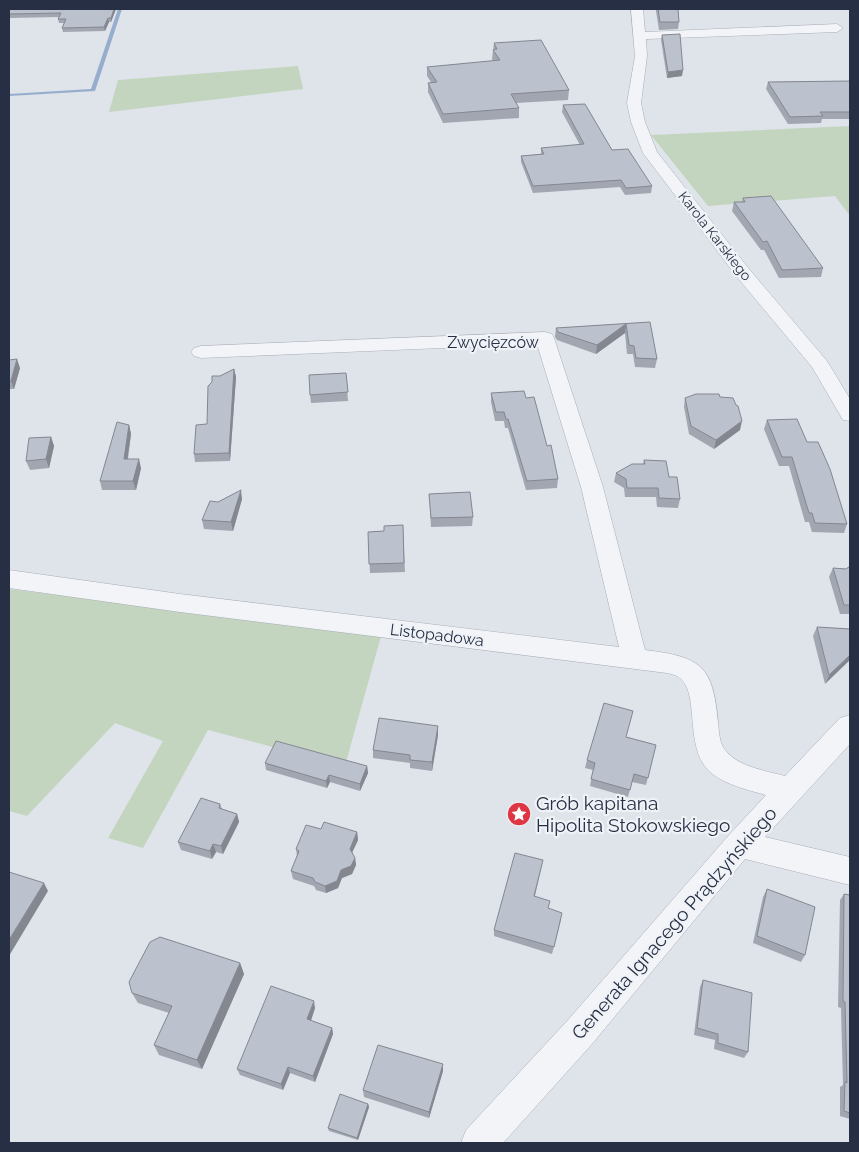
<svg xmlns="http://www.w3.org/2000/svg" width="859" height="1152" viewBox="0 0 859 1152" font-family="Raleway,sans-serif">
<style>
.green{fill:#c3d5bf}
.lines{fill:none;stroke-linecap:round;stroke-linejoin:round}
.stream{fill:#96adce;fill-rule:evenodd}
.street-casing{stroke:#a8adb8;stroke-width:1}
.street{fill:#f2f4f8;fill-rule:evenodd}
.wall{fill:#a2a6b1}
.shaded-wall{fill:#848790}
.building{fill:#bcc1ce;stroke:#848790}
.labels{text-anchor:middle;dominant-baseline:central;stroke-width:4.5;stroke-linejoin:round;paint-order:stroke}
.far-street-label{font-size:14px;fill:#262f43;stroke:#eff2f7}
.street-label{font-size:16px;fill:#262f43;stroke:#eff2f7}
.near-poi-label{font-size:19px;fill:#262f43;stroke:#eff2f7;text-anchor:start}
.near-street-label{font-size:19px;fill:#262f43;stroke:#eff2f7}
</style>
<rect width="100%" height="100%" fill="#dfe3ea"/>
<g class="green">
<path d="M298,66L303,89L109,112L118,80Z"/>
<path d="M850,126V216L835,196L708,206L651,135Z"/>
<path d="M9,589L381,636L345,766L208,730L143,848L108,838L163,741L115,723L27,816L9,811Z"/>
</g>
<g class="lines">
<path class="stream" d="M118,9H122L95,91L9,96V94L91,89Z"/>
<g class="street-casing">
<g id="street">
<path d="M631,9H643L645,32L837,24L843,28L837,32L646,39L647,56L641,103L645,122L657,152L749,269L827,361L850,399V421L843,420L812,367L737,277L643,153L631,122L627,103L635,56Z"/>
<path d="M545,332L552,334L554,338L603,487L645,650C701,657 713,665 718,722C719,731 719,744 726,751C739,767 766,771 785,776L840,718L850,715V744L765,837L850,857V885L745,859L592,1044L503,1143H461L466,1130L568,1020L729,835L766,795C748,790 721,784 707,769C685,744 699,695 681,679C677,675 672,674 667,673L180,612L9,588V570L180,594L619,647L581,487L537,344L201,358L194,356L191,352L194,348L201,346Z"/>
</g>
</g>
<use href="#street" class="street"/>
</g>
<g class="wall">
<path d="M9,9H116L111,22H109L105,31L63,32L62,28L64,23H59L58,19L59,17L9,18Z"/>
<path d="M656,9H678L679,22L678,29L659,30L656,11Z"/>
<path d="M662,35L682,76L667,78L661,40Z"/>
<path d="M494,43L569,90L568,100L516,103L519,108V118L443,123L428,92V83L431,82L427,76V67L493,61L492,59Z"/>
<path d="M850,81V119H822L821,123L788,124L766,89L768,82Z"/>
<path d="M563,105L652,186L651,193L625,195L620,187L533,193L521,162V156L541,154V148L580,145L562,112Z"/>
<path d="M743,198L823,268L821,277L779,278L764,250H761L732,211L734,202H742Z"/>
<path d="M650,322L657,359L655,368L635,367L633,354H627L625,333L596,354L557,340L555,337L556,328Z"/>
<path d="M9,360L20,368L14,389H9Z"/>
<path d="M234,369L236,377L230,461L195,462L194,454L207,424L220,376Z"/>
<path d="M346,373L348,401L311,403L310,395Z"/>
<path d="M491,393L526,398L547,446L558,479L557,488L526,490L508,428H505L504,421H495L491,402Z"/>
<path d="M720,397L740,430L714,449L689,434L684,407L685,398Z"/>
<path d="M767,420L807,442L847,524L844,533L812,532L809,522H805L789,466H779L764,429Z"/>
<path d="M129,425L131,434L128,459L141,468L136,490H102L100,481Z"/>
<path d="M51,437L54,446L49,468L30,470L26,461Z"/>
<path d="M644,460L669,477L680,499L678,508L657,507L656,497H625L624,488L614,482L616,473L643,464Z"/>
<path d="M429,494L473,517L472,526L431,527Z"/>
<path d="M242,499L233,531L204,529L202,520L218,502Z"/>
<path d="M403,525L405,572L370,573L368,532L384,531Z"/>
<path d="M850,566V614H840L829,577L833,568L846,569Z"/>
<path d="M817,627L850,629L825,684L813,636Z"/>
<path d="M438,726V735L432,771L410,768V763L373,758V750Z"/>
<path d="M627,737L656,745L646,785L632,782L628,797L590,786L593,770L585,768L587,760Z"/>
<path d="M265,763L367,766L368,773L360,791L330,782L327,788L266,770Z"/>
<path d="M220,804L222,809L237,814L239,822L223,854L216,852L212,859L181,850L178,842Z"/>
<path d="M321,829L357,832L358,840L352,853L355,858L356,865L352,874L342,878L338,888L326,893L316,890L314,886L293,879L291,871L297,856L296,849Z"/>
<path d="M543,860L535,896L561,920L552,954L494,936V930Z"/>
<path d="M767,889L805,955L801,962L753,943L763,897Z"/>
<path d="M844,894L850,895V1119L840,1116V1087L843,1085L841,1008L838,1007L840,900Z"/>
<path d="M240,963L244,974L202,1069L159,1055L154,1045L169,1013L138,1003L132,993Z"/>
<path d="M703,980L748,1052L744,1058L714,1049L715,1040L694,1035L700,987Z"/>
<path d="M315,1008L311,1021L332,1028L333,1034L315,1082L290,1073L283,1090L240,1075L237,1069Z"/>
<path d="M443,1071L429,1118L364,1097L363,1090Z"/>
<path d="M368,1104L369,1107L358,1140L329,1131L328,1128Z"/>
</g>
<g class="shaded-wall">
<path d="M114,9H116L111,22V18Z"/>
<path d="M108,18L109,22L105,31L104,27Z"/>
<path d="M683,70L682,76L667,78L668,72Z"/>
<path d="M626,324L625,333L596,354L597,345Z"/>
<path d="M17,359L20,368L14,389L11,381Z"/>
<path d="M234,369L236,377L230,461L229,453Z"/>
<path d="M742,421L740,430L714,449L716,440Z"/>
<path d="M129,425L131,434L126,468L124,459Z"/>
<path d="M51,437L54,446L49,468L46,459Z"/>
<path d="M139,459L141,468L136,490L133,481Z"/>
<path d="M241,490L242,499L233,531L231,522Z"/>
<path d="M850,655V660L825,684L829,675Z"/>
<path d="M438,726V735L432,771V762Z"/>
<path d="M367,766L368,773L360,791V784Z"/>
<path d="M329,775L330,782L327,788L326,781Z"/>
<path d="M237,814L239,822L223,854L221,846Z"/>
<path d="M357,832L358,840L350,857V849Z"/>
<path d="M213,844L216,852L212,859L210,851Z"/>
<path d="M355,858L356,865L352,874L342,878L338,888L326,893L325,886Z"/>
<path d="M44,883L48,891L9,956V940Z"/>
<path d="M240,963L244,974L202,1069L197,1060Z"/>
<path d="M314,1001L315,1008L309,1026L307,1019Z"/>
<path d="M332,1028L333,1034L315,1082L313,1076Z"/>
<path d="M443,1064V1071L429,1118V1112Z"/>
<path d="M288,1067L290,1073L283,1090L281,1084Z"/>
<path d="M368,1104L369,1107L358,1140L357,1138Z"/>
</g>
<g class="building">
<path d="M9,9H114L111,18H108L104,27L62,28L66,19H58L61,13L9,14Z"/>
<path d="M658,9H678L679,22H660Z"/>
<path d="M680,34L683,70L668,72L662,35Z"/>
<path d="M541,40L569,90L511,94L519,108L443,114L428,83L437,82L427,67L500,60L493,50L497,49L494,43Z"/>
<path d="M850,81V112H820L823,116L790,117L768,82Z"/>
<path d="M585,104L612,150L628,149L652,186L626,188L621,180L533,186L521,156L544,154L541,148L584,144L563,105Z"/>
<path d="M771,196L823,268L782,270L767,241L763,242L734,202H745L743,198Z"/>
<path d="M650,322L657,359L636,358L634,346L629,345L626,324L597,345L558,332L556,328Z"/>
<path d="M17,359L11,381H9V360Z"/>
<path d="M234,369L229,453L194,454L196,425L207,424L208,386L212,382V376H220Z"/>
<path d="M346,373L348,392L310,395L309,375Z"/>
<path d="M524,391L526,398L534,397L547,446L551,445L558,479L527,481L508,419H506L504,412H496L491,393Z"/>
<path d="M696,394H719L720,397L733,398L736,405L738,406L742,421L716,440L691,426L685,398Z"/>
<path d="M797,419L807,442H818L830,469L847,524L815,523L812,513H809L792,457H782L767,420Z"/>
<path d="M117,422L129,425L124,459H139L133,481H100Z"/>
<path d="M51,437L46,459L26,461L29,438Z"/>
<path d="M644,460L666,461L669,477H677L680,499L659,498L658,488H627L626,479L616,473L632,464H645Z"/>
<path d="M241,490L231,522L202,520L210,501L218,502Z"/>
<path d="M470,492L473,517L431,518L429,494Z"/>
<path d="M403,525L404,563L369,564L368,532L384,531V526Z"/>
<path d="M850,566V605H844L833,568L846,569Z"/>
<path d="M817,627L850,629V655L829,675Z"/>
<path d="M604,703L633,711L626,737L656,745L648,778L634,774L630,790L591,779L595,763L587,760Z"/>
<path d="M379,718L438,726L432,762L410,760V755L373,750Z"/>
<path d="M276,741L367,766L360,784L329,775L326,781L265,763Z"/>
<path d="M201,798L220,804L219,808L237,814L221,846L213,844L210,851L178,842Z"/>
<path d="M324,822L357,832L350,849L355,858L351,866L341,870L337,881L325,886L315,882L313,878L291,871L299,851L296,849L306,825L321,829Z"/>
<path d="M515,853L543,860L534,896L550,901L548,908L562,913L554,947L494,930Z"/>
<path d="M9,872L44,883L9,940Z"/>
<path d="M767,889L815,907L805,955L757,936Z"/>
<path d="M844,894L850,895V1113L844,1111L845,1082L847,1083L845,1002L843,1001Z"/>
<path d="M160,937L240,963L197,1060L154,1045L172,1006L132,993L129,982L150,942Z"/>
<path d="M703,980L752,993L748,1052L718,1043V1034L697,1028Z"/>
<path d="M271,986L314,1001L307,1019L332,1028L313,1076L288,1067L281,1084L237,1069Z"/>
<path d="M378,1045L443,1064L429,1112L363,1090Z"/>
<path d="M340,1094L368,1104L357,1138L328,1128Z"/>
</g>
<defs>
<g id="sight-disc" transform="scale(1.25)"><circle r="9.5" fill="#de3643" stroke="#eff2f7"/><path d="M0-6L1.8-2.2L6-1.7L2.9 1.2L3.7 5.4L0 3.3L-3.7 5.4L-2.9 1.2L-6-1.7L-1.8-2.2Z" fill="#fff"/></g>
</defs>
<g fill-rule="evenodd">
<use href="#sight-disc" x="519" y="814"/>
</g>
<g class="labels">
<g class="far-street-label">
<text transform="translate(715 236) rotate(52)">Karola Karskiego</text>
</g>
<g class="street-label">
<text x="493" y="342">Zwycięzców</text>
<text transform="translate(437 635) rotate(7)">Listopadowa</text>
</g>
<g class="near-poi-label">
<text x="536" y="803">Grób kapitana<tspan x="536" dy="22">Hipolita Stokowskiego</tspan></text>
</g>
<g class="near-street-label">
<text transform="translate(674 923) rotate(-49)">Generała Ignacego Prądzyńskiego</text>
</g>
</g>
<rect width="859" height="1152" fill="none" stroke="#262f43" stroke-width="20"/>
</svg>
